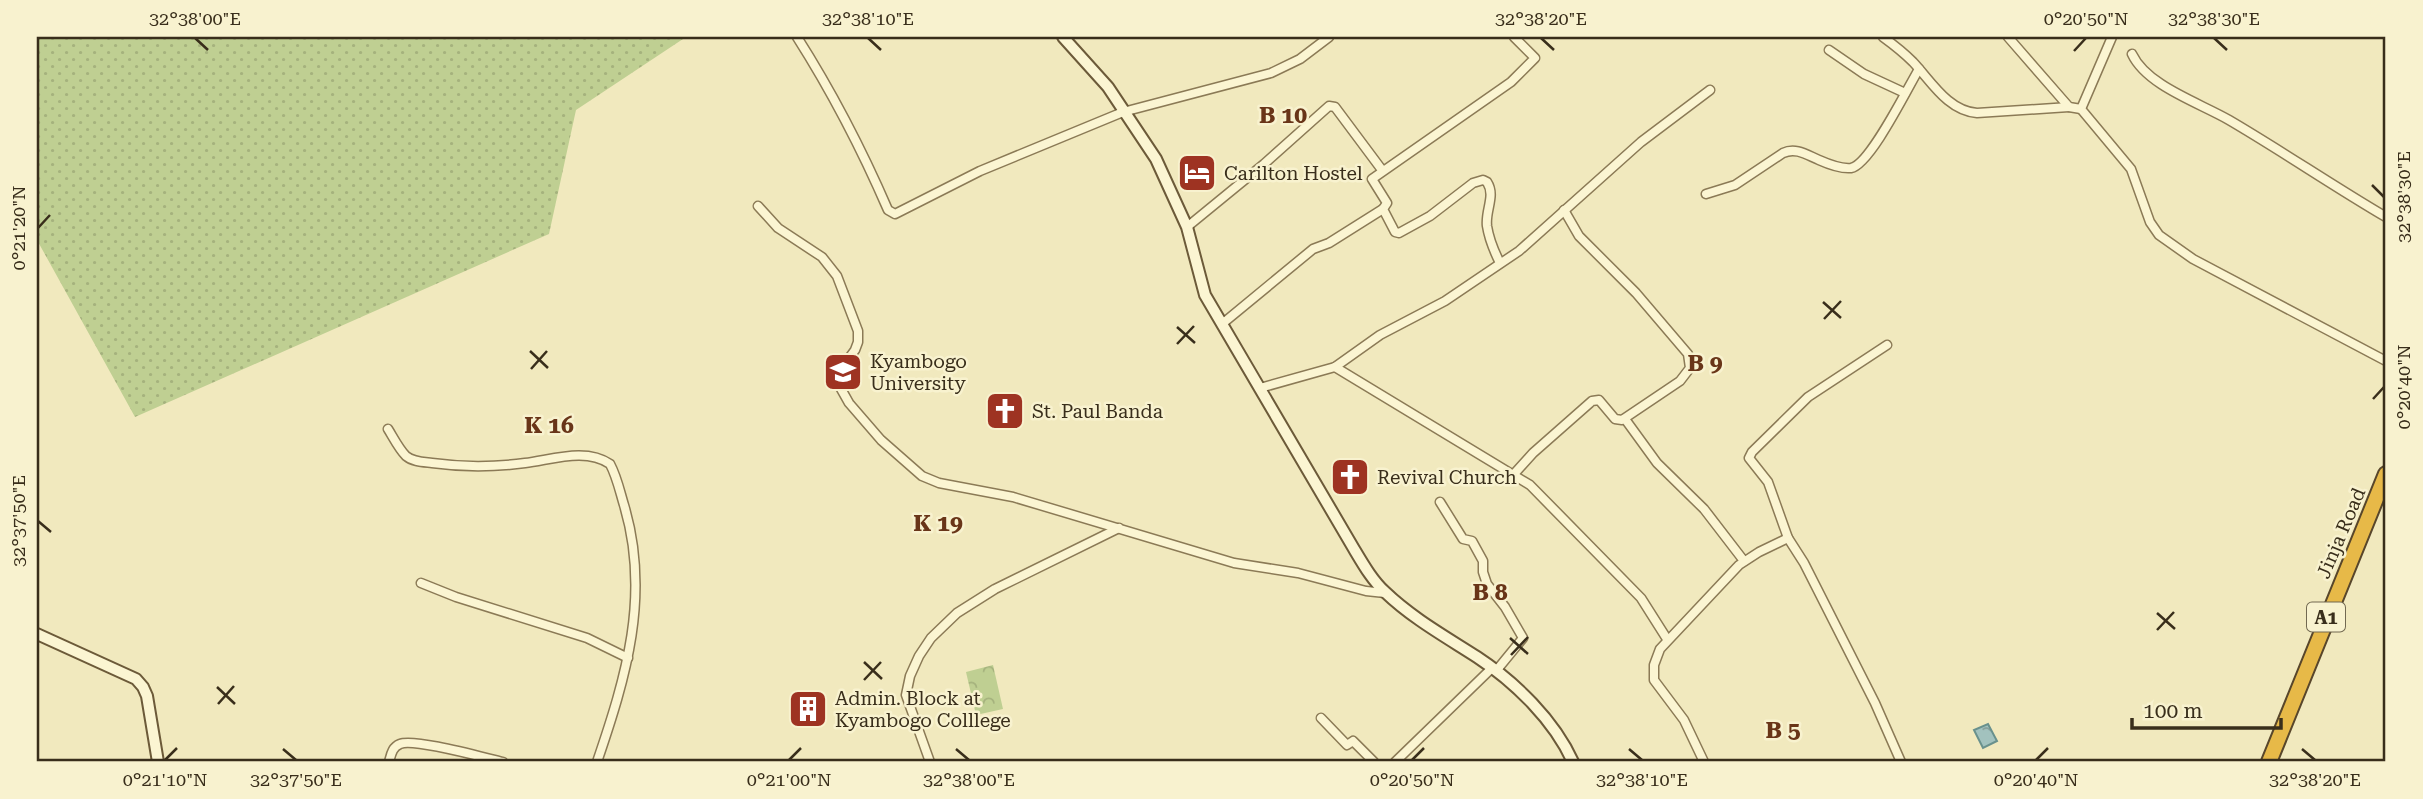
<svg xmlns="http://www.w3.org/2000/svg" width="2423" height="799" viewBox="0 0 2423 799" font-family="'Roboto Serif',serif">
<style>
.grass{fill:url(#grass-dots)}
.forest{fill:url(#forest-crowns)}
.water{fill:url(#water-ripples);stroke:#69918d;stroke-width:2}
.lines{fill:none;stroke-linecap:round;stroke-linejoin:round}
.street-casing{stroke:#8b7a56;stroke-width:11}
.secondary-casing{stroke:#6c5a39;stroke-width:14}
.highway-casing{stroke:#58462b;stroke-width:18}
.street{stroke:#fbf5d2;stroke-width:8}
.secondary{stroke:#fbf5d2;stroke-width:10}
.highway{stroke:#e7b948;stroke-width:14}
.ticks{fill:none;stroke:#392e1b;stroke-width:2.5}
.labels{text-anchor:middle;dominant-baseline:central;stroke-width:5;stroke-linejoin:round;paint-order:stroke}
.shield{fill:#f8f2cf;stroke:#726951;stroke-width:2}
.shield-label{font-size:18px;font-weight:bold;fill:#392e1b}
.poi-label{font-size:19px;fill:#392e1b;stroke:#f8f2cf;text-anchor:start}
.street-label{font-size:19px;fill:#392e1b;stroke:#f8f2cf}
.quarter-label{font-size:23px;font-weight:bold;fill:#693518;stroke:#f8f2cf}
.neatline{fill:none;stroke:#392e1b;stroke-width:2.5}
.ticks-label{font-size:18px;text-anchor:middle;fill:#392e1b}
</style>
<defs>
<pattern id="grass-dots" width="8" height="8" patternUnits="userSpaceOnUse" patternTransform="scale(1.75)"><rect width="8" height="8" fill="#bfcf92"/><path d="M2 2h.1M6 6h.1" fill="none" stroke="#a5b27d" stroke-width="1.8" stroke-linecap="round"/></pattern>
<pattern id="forest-crowns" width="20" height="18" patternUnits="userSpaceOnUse" patternTransform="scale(1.75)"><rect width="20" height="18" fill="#bfcf92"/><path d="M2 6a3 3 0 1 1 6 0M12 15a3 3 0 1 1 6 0" fill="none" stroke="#a5b27d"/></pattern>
<pattern id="water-ripples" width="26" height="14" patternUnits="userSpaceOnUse" patternTransform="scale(1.75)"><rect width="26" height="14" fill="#a2c2be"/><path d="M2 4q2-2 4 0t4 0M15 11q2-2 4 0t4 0" fill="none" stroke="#859e9a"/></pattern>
</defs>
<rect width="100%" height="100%" fill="#f1e9be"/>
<path class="grass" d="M37,37H686L576,110L549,234L135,417L37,240Z"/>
<path class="forest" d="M993,665L1003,709L976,715L966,672Z"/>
<path class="water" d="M1988,724L1997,741L1983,748L1974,730Z"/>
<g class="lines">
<g class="street-casing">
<g id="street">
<path d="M797,37C832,92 862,150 888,210L895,214L980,171L1123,112L1271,73L1300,59L1329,37"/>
<path d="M1883,37C1894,45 1904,53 1913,62C1931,81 1948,111 1977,113L2069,107"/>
<path d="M2008,37L2069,107L2081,109"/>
<path d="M2112,37L2081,109L2131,169L2150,222L2159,235L2193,259L2386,361"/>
<path d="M1829,50L1864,74L1905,93"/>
<path d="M2132,54C2147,86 2200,103 2229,120C2282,151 2333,186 2386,217"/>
<path d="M1706,194L1735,185L1783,153C1796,147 1807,155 1819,160C1828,164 1841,169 1851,168C1870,165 1908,87 1919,69"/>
<path d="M758,206L778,228L822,257L837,276L858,331V342L855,350L841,369L840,387L849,403L881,440L922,476L939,483L1013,497L1234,563L1298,573L1366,591L1385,593"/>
<path d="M1187,227L1264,164L1329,106L1335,107L1382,170"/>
<path d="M1500,263C1494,251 1489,239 1487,226C1485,210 1496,196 1487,182L1483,180L1473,183L1430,216L1399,233L1395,232L1383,209L1387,203L1372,179L1511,82L1535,58L1514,37"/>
<path d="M1222,324L1313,249L1329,243L1383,209"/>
<path d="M1887,345L1808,397L1752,452L1749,458L1768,482L1788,538L1804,563L1875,703L1901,762"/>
<path d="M1335,367L1530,485L1641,598L1667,639"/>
<path d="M1260,388L1335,367L1380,335L1445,301L1519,251L1641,142L1710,90"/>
<path d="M1625,419L1657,463L1704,509L1744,561"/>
<path d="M388,429C393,437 399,449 406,456C413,462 423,462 432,463C461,467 495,467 525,463C551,460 586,447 610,464C617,477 620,492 624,505C651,595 626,677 597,762"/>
<path d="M1514,474L1533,453L1592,401L1599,400L1615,419L1622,420L1680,381L1690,368L1688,354L1636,293L1579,236L1564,210"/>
<path d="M1440,502L1463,539L1472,541L1483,561V572L1487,584L1505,607L1523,638L1496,671"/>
<path d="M421,583L456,597L587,638L628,658"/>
<path d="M1321,718L1347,745L1353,741L1374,762"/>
<path d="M389,762C391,755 392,747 400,744C414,738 485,758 503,762"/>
<path d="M930,762L906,695L910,676L919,656L931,638L957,613L995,589L1119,528"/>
<path d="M1395,762L1492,668"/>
<path d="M1704,762L1684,720L1654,680V665L1660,649L1739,565L1759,552L1788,538"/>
</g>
</g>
<g class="secondary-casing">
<g id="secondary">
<path d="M1063,37L1108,87L1156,159L1187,227L1205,295L1354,549C1363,564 1372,580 1385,592C1412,618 1446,637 1477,657C1515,682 1554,720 1573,762"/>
<path d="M37,634L136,679L143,687L147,696L158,762"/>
</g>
</g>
<g class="highway-casing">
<path id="highway" d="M2269,762L2386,474"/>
</g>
<use href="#street" class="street"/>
<use href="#secondary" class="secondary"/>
<use href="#highway" class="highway"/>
</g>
<path class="ticks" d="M195,38L208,50M868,38L881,50M1541,38L1554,50M2214,38L2227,50M2074,51L2086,38M2372,185L2384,197M38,228L50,215M1823,302L1841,318M1824,319L1841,301M1177,327L1195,343M1177,344L1194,326M530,351L548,368M531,369L547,351M2373,399L2384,387M38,521L51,532M2157,613L2175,629M2157,630L2174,612M1510,638L1528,654M1511,655L1528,637M864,662L882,679M864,680L881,662M217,687L235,704M218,704L234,686M283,749L296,760M956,749L969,760M1629,749L1642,760M2302,749L2315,760M165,760L177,748M789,760L801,748M1412,760L1424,748M2036,760L2048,748"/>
<defs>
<g id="hotel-square" transform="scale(2.0125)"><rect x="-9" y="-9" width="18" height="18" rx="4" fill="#9e3322" stroke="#f8f2cf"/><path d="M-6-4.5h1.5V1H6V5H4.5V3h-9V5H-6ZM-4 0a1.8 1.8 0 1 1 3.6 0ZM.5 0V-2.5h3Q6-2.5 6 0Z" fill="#fff"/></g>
<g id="university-square" transform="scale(2.0125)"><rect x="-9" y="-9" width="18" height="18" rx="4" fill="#9e3322" stroke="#f8f2cf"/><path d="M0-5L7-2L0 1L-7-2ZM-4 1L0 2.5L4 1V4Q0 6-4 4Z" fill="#fff"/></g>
<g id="church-square" transform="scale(2.0125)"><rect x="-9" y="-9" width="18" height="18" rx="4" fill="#9e3322" stroke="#f8f2cf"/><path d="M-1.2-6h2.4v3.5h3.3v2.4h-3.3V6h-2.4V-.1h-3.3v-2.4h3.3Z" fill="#fff"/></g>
<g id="building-square" transform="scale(2.0125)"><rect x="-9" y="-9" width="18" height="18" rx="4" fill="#9e3322" stroke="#f8f2cf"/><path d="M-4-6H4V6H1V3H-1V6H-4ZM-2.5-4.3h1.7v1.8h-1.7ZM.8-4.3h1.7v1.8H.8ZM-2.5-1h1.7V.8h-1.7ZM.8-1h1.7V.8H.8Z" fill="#fff"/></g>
</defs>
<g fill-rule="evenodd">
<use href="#hotel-square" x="1197" y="173"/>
<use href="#university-square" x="843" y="372"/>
<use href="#church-square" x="1005" y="411"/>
<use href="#church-square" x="1350" y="477"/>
<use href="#building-square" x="808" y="709"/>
</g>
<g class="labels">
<rect class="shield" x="2307" y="602.5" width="38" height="29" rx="5"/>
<g class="shield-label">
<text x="2326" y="617">A1</text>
</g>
<g class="poi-label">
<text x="1224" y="173">Carilton Hostel</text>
<text x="870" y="361">Kyambogo<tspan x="870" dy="22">University</tspan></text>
<text x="1032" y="411">St. Paul Banda</text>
<text x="1377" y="477">Revival Church</text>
<text x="835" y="698">Admin. Block at<tspan x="835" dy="22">Kyambogo Colllege</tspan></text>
</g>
<g class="street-label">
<text transform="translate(2341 533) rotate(-67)">Jinja Road</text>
</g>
<g class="quarter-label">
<text x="1283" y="115">B 10</text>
<text x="1705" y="363">B 9</text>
<text x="549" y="425">K 16</text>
<text x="938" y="523">K 19</text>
<text x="1490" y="592">B 8</text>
<text x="1783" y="730">B 5</text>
</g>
</g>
<rect width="2423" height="799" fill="none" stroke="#f8f2cf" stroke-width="77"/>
<path d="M2132 718v10h149v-10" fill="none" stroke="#392e1b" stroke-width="3.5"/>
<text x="2143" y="718" font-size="21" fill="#392e1b" stroke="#f8f2cf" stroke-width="5" paint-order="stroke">100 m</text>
<rect x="38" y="38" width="2346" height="722" class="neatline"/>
<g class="ticks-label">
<text x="195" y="25">32°38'00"E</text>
<text x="868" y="25">32°38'10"E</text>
<text x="1541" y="25">32°38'20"E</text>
<text x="2086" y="25">0°20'50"N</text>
<text x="2214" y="25">32°38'30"E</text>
<text transform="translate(2404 197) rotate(-90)" y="6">32°38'30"E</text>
<text transform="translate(19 228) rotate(-90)" y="6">0°21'20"N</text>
<text transform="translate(2404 387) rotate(-90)" y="6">0°20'40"N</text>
<text transform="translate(19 521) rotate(-90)" y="6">32°37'50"E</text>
<text x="165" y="786">0°21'10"N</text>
<text x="296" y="786">32°37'50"E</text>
<text x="789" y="786">0°21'00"N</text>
<text x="969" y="786">32°38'00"E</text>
<text x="1412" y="786">0°20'50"N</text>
<text x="1642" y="786">32°38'10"E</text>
<text x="2036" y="786">0°20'40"N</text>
<text x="2315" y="786">32°38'20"E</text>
</g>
</svg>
